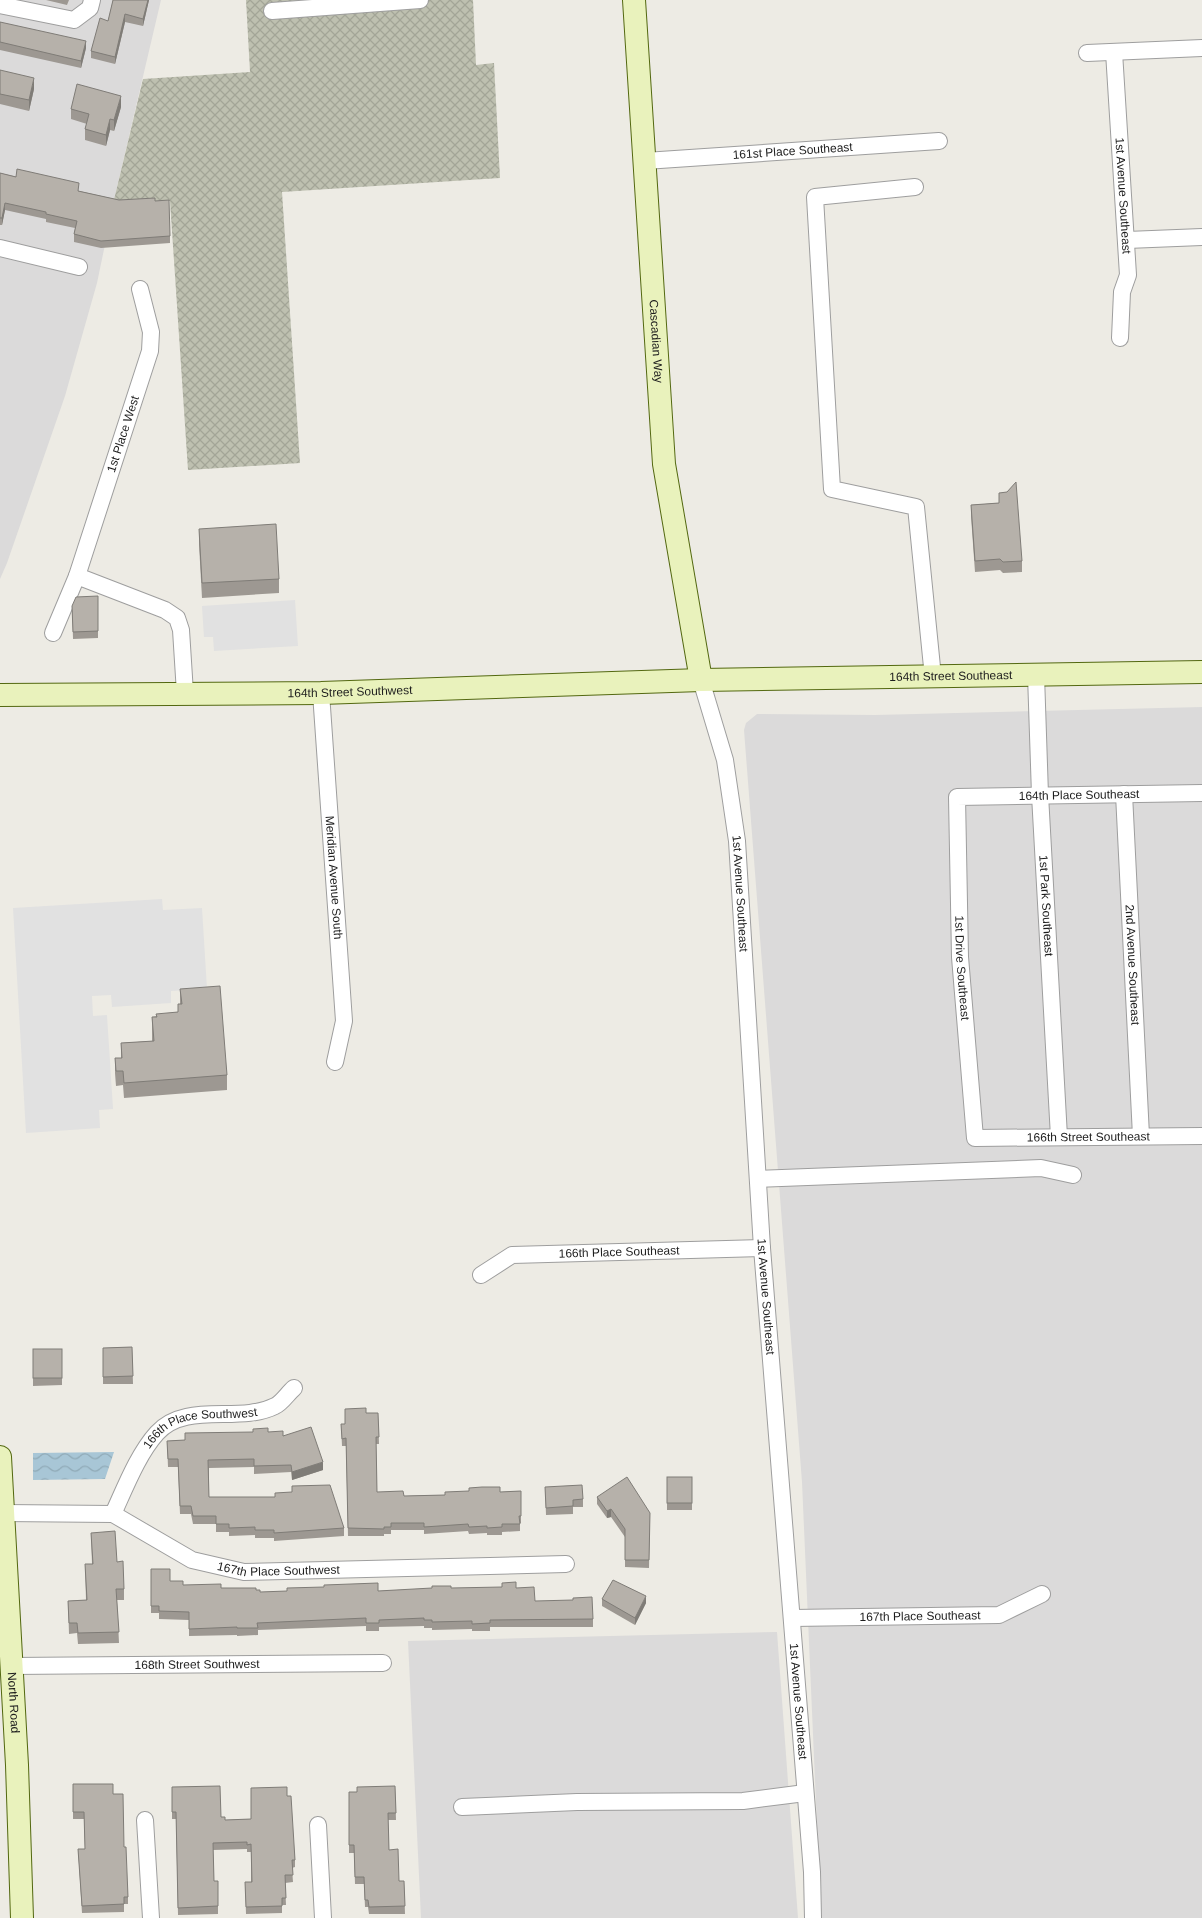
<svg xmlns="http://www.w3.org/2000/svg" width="1202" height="1918" viewBox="0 0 1202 1918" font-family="Arial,sans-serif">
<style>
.residential{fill:#dbdada}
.construction{fill:url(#construction-cross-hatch)}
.parking{fill:#e1e1e1}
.water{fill:url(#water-waves)}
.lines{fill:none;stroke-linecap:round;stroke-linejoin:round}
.street-casing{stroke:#9e9e9e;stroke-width:18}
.secondary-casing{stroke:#536810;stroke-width:24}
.street{stroke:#fff;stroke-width:16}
.secondary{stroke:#e9f2bc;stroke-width:22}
.wall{fill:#9d9892}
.shaded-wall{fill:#7f7c77}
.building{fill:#b6b1aa;stroke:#7f7c77}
.labels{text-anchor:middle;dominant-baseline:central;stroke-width:5;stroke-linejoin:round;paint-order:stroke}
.street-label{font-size:12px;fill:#1d1d1d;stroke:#fff}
</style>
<defs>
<pattern id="construction-cross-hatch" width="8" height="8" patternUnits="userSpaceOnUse" patternTransform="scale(1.25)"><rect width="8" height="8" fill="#bec0b0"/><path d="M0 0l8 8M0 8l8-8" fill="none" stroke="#a3a597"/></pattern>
<pattern id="water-waves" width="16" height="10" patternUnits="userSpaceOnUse" patternTransform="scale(1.25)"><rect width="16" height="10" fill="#a8c6d6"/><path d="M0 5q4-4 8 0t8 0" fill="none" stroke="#90aab7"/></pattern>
</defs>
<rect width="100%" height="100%" fill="#edebe4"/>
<g class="residential">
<path d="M0,0H161L117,187L97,283L65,396L7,563L0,579Z"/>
<path d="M1202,707V1918H821L802,1482L744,730L746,723L757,714L875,715Z"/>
<path d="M777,1632L798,1918H421L408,1641Z"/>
</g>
<path class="construction" d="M246,0H473L476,65L494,63L500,178L282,192L300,463L188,470L170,201L113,204L143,79L250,72Z"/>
<g class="parking">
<path d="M295,600L298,646L214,651L213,637H204L202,606Z"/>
<path d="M162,899L163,910L202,908L207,989L171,991V1003L112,1007L111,995L92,996L93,1016L107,1015L113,1109L99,1110L100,1128L26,1133L13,908Z"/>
</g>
<path class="water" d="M114,1452L105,1479L33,1480V1453Z"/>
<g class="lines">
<g class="street-casing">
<g id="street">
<path d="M0,5L74,20L90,8L92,0"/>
<path d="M272,11L420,0"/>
<path id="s1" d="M1114,52L1128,275L1122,292L1120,338"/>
<path d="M1087,53L1202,48"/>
<path id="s2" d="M645,161L939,141"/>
<path d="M915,187L815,197L832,489L916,507L933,677"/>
<path d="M1127,240L1202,237"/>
<path d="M0,248L79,267"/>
<path d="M140,289L151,332L150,351L77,576L165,610L177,618L181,630L185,693"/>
<path d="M53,633L77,576"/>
<path id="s3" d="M1036,675L1040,795L1059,1137"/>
<path id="s4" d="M701,680L725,760L737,841L762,1248L812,1872L813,1918"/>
<path id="s5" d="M321,693L344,1021L335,1062"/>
<path id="s6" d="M1202,793L957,797L960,957L975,1138L1202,1136"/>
<path id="s7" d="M1124,794L1141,1136"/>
<path d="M758,1179L1041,1168L1073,1175"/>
<path id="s8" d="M481,1275L512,1255L762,1248"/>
<path id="s9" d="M3,1513L113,1514L192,1560L244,1572L566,1564"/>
<path id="s10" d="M113,1514C125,1488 138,1454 157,1433C186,1401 239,1424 275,1406C282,1403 288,1393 294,1388"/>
<path id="s11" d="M792,1618L999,1615L1042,1594"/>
<path id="s12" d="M11,1666L383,1663"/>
<path d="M462,1807L577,1802L743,1801L805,1793"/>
<path d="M145,1820L151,1918"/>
<path d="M318,1825L323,1918"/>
</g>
</g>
<g class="secondary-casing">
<g id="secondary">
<path id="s13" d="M634,0L664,464L701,680"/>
<path id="s14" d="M0,695L321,693L701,680L1202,672"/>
<path id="s15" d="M0,1457L17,1765L22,1918"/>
</g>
</g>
<use href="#street" class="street"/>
<use href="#secondary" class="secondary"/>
</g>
<g class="wall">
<path d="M46,0H69L67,5Z"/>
<path d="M113,0H149L143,26L125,22L115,64L91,58V51L108,21Z"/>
<path d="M0,22L86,48L81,68L0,50Z"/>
<path d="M0,70L34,89L29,111L0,104Z"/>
<path d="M121,107L114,131L110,130L106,146L85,140V129L87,124L71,119V109Z"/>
<path d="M0,173L119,200L155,201L170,236V243L101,248L74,242V234L75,228L46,222V219L5,210L2,225H0Z"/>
<path d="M999,493L1022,561V572L1003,573L1000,570L975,572L971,516V505L999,503Z"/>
<path d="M199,529L279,579V593L202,598L199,544Z"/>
<path d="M98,596V638L73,639L72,606Z"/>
<path d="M180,989L227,1075V1090L124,1098L123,1085L116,1086L115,1073V1058H121V1043L152,1041V1017L178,1012V1004H180Z"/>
<path d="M132,1347L133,1384H103V1348Z"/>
<path d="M33,1349H62V1385L33,1386Z"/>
<path d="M366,1413H378L379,1444H376L377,1492L404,1496L445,1495L521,1491V1523H520V1531L502,1532V1535H487V1533L469,1534L468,1531L424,1534V1530H391V1534H384V1536H348L346,1446H342L341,1424H345Z"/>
<path d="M268,1432L283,1436L323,1470L292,1480L291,1472L254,1474V1467L209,1468V1497L344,1528V1536L274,1541V1538H255V1535L229,1536V1532H216V1524H193L191,1514H180L178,1467H168L167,1441L185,1440Z"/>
<rect x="667" y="1477" width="25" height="33"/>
<path d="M545,1487L583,1499V1507H573V1514L546,1515Z"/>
<path d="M597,1497L650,1513L649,1568L625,1567V1537L611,1517L607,1518L597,1504Z"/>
<path d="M91,1533L117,1562L124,1589V1600H117L119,1643L78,1644L77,1633L69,1634L68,1601L86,1600L85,1564H92Z"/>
<path d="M151,1569L170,1581L183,1585L221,1588L256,1590L260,1592L378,1591L451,1588H516L535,1601L593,1619V1627H490V1631H472V1629L432,1630V1628H424V1626L379,1627V1631H366V1626L258,1630V1635L237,1636V1635L189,1636V1620L159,1619V1613H151Z"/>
<path d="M602,1599L646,1603L635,1625L602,1606Z"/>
<path d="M73,1784L113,1794L124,1847L128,1897V1904H124V1912L82,1913L78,1849H85L84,1819H73Z"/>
<path d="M395,1786L396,1820H388L389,1850L399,1881H404L405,1914H369L368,1907H365L364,1884H355L354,1853H349V1792H357Z"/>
<path d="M172,1787L225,1820L251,1819L287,1796L295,1860V1867L292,1868L293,1882L285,1883L286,1905H282V1913L246,1914L245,1882H251V1852H247V1849L213,1850L214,1881H218V1914L178,1915L176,1819H172Z"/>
</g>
<g class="shaded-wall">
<path d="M148,0H149L143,26V19Z"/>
<path d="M125,14V22L115,64V57Z"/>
<path d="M86,41V48L81,68V61Z"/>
<path d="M34,78V89L29,111V100Z"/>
<path d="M121,96V107L114,131V120Z"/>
<path d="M110,119V130L106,146V135Z"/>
<path d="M5,203V210L2,225V218Z"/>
<path d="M323,1462V1470L292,1480V1472Z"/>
<path d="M611,1509V1517L607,1518V1511Z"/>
<path d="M646,1596V1603L635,1625V1618Z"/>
</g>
<g class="building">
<path d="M113,0H148L143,19L125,14L115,57L91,51L100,18L108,21Z"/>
<path d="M0,22L86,41L81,61L0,42Z"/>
<path d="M0,70L34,78L29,100L0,94Z"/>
<path d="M77,84L121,96L114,120L110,119L106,135L85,129L89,114L71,109Z"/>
<path d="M17,169L79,183L78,191L119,200L155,198V201L169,200L170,236L101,241L74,234L77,221L46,214V212L5,203L2,218H0V173L16,177Z"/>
<path d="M1016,482L1022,561L1003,562L1000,559L975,561L971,505L999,503V493L1007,492Z"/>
<path d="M276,524L279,579L202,583L199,529Z"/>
<path d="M98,596V631L73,632L72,606L76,597Z"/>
<path d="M220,986L227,1075L124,1083L123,1071H116L115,1058H122L121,1043L154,1041L152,1017H157L156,1014L178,1012V1004H182L180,989Z"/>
<path d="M132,1347L133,1376L103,1377V1348Z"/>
<rect x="33" y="1349" width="29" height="29"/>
<path d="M366,1408V1413H378L379,1437H376L377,1492L403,1491L404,1496L445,1495V1492L469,1491V1488L482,1487H500V1492L521,1491V1516H519L520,1524H502V1527L487,1528V1526L469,1527L468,1524L424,1527V1523H391V1527H384V1529L348,1528L346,1438L342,1439L341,1424H345V1409Z"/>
<path d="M311,1427L323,1462L292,1472L291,1465L254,1466V1459L208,1460L209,1497H275V1493L292,1492V1486L330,1485L344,1528L274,1533V1530H255V1527L229,1528V1524H216V1516H193L191,1506H180L178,1459H168L167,1441L185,1440V1433L253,1432V1429L268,1428V1432L283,1431V1436Z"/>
<path d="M627,1477L650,1513L649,1560H625V1529L611,1509L607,1511L597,1497Z"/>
<rect x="667" y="1477" width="25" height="26"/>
<path d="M582,1485L583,1499L573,1500V1506L546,1508L545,1487Z"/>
<path d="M115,1531L117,1562L123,1561L124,1589H116L119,1632L78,1633L77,1623H69L68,1601L87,1600L85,1564H93L91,1533Z"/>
<path d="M151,1569H170V1581H183V1585L221,1584V1588H256V1590H260V1592L287,1591V1588L324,1587V1585L378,1583V1591L432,1588V1586H451V1588L502,1587V1583L516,1582V1588L534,1587L535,1601L573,1600V1598L592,1597L593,1619L490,1620V1623L472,1624V1621L432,1622V1620H424V1618L379,1620V1623H366V1618L257,1623L258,1628H237V1627L189,1629V1612L159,1611V1606H151Z"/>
<path d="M613,1580L646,1596L635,1618L602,1599Z"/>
<path d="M73,1784H113V1794H123L124,1847H126L128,1897H124V1904L82,1906L78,1849H85L84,1812H73Z"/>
<path d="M220,1786L221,1817H225V1820L251,1819V1788L287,1787V1796H291L295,1860H292L293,1875H285L286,1898H282V1906L246,1907L245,1882H252L251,1844L247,1845V1842L213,1843L214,1881H218V1906L178,1908L176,1812H172V1787Z"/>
<path d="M395,1786L396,1813H388L389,1850L398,1849L399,1881H404L405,1906L369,1907L368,1900H365L364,1877H355L354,1845H349V1792H357V1787Z"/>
</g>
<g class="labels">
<g class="street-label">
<text stroke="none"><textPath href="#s2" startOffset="148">161st Place Southeast</textPath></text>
<text stroke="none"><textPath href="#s1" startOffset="144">1st Avenue Southeast</textPath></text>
<text stroke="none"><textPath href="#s13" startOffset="342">Cascadian Way</textPath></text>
<text transform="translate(123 434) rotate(-72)">1st Place West</text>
<text stroke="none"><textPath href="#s14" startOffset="951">164th Street Southeast</textPath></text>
<text stroke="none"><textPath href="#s14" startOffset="350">164th Street Southwest</textPath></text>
<text transform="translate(1079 795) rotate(-1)">164th Place Southeast</text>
<text stroke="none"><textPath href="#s5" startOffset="185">Meridian Avenue South</textPath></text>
<text stroke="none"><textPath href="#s4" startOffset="218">1st Avenue Southeast</textPath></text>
<text stroke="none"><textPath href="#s3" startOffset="231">1st Park Southeast</textPath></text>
<text stroke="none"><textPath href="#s7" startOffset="171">2nd Avenue Southeast</textPath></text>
<text stroke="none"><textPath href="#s6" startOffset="416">1st Drive Southeast</textPath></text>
<text stroke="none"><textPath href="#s6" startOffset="700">166th Street Southeast</textPath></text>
<text stroke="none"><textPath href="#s8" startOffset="144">166th Place Southeast</textPath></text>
<text stroke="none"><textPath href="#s4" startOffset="622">1st Avenue Southeast</textPath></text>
<text stroke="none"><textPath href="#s10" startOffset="136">166th Place Southwest</textPath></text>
<text stroke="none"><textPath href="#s9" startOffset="289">167th Place Southwest</textPath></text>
<text stroke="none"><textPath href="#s11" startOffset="128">167th Place Southeast</textPath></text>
<text stroke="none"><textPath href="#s12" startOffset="186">168th Street Southwest</textPath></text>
<text stroke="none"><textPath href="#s4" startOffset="1028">1st Avenue Southeast</textPath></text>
<text stroke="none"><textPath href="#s15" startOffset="246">North Road</textPath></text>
</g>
</g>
</svg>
